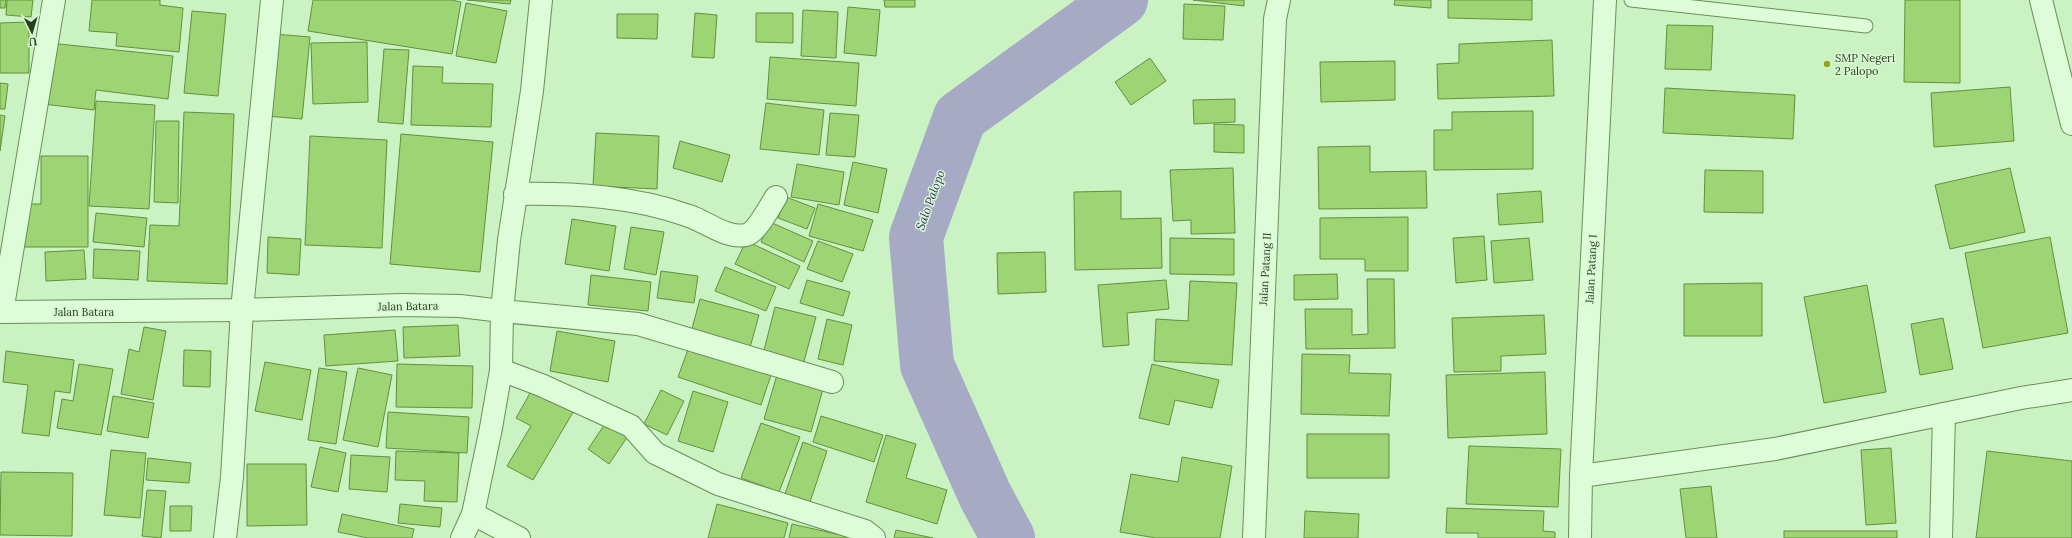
<svg xmlns="http://www.w3.org/2000/svg" width="2072" height="538" viewBox="0 0 2072 538" font-family="Lora,serif">
<style>
.lines{fill:none;stroke-linecap:round;stroke-linejoin:round}
.river{stroke:#a6aac5;stroke-width:54}
.building{fill:#9fd475;stroke:#62913b}
.service-casing{stroke:#6a8f58;stroke-width:15}
.minor-casing{stroke:#6a8f58;stroke-width:24}
.tertiary-casing{stroke:#6a8f58;stroke-width:24}
.service{stroke:#ddfcd8;stroke-width:13}
.minor{stroke:#ddfcd8;stroke-width:22}
.tertiary{stroke:#ddfcd8;stroke-width:22}
.poi-dot{fill:#92a521;stroke:#d9f9d4;stroke-width:1.5}
.labels{text-anchor:middle;dominant-baseline:central;stroke-width:3;stroke-linejoin:round;paint-order:stroke}
.poi-label{font-size:11px;fill:#293e1d;stroke:#d9f9d4;text-anchor:start}
.street-label{font-size:11px;fill:#293e1d;stroke:#d9f9d4}
.water-label{font-size:12px;font-style:italic;fill:#2f2b5f;stroke:#d9f9d4}
</style>
<rect width="100%" height="100%" fill="#cbf2c3"/>
<g class="lines">
<path class="river" d="M1008,538L985,495L927,365L916,237L960,117L1121,0"/>
</g>
<g class="building">
<path d="M0,0H6L5,8H0Z"/>
<path d="M7,0H33L31,17L6,15Z"/>
<path d="M92,0H160V5L183,8L179,52L116,46L117,33L89,31Z"/>
<path d="M313,0H451L461,2L452,54L308,31Z"/>
<path d="M467,0H511L510,4Z"/>
<path d="M884,0H915V7H885Z"/>
<path d="M1193,0H1244V6Z"/>
<path d="M1395,0H1431V8L1394,5Z"/>
<path d="M1448,0H1532V20L1448,18Z"/>
<path d="M1905,0H1960V83L1904,82Z"/>
<path d="M466,3L507,11L496,63L456,56Z"/>
<path d="M1184,4L1225,6L1223,40L1183,39Z"/>
<path d="M848,7L880,10L876,56L844,53Z"/>
<path d="M803,10L838,12L836,58L801,56Z"/>
<path d="M192,11L226,14L218,96L184,93Z"/>
<path d="M695,13L717,15L714,58L692,57Z"/>
<path d="M756,13H793V43L756,42Z"/>
<path d="M617,14H658L657,39L617,38Z"/>
<path d="M29,22V73H0V23Z"/>
<path d="M1667,25L1713,26L1711,70L1665,69Z"/>
<path d="M274,34L310,37L302,119L266,116Z"/>
<path d="M1552,40L1554,96L1438,99L1437,64L1459,63V44Z"/>
<path d="M367,42L368,102L313,104L311,43Z"/>
<path d="M50,43L173,56L168,99L96,90L94,110L43,104Z"/>
<path d="M384,49L409,50L403,124L378,122Z"/>
<path d="M770,57L859,63L856,106L767,99Z"/>
<path d="M1150,58L1166,81L1131,105L1115,82Z"/>
<path d="M1395,61V100L1321,102L1320,62Z"/>
<path d="M413,66L443,67L442,83L493,84L491,127L411,125Z"/>
<path d="M0,83L8,84L5,109H0Z"/>
<path d="M2010,87L2014,141L1934,147L1931,93Z"/>
<path d="M1665,88L1795,95L1793,139L1663,133Z"/>
<path d="M1235,99V122L1194,124L1193,100Z"/>
<path d="M96,101L155,105L149,209L89,206Z"/>
<path d="M766,103L824,110L819,155L760,149Z"/>
<path d="M1533,111V169L1434,170V130H1452V112Z"/>
<path d="M184,112L234,114L227,284L147,281L150,225L179,226Z"/>
<path d="M830,113L859,115L855,157L826,155Z"/>
<path d="M0,115L5,116L0,151Z"/>
<path d="M156,121H179L178,203L154,202Z"/>
<path d="M1214,124L1244,125V153L1214,152Z"/>
<path d="M596,133L659,136L657,189L593,186Z"/>
<path d="M401,134L493,142L480,272L390,264Z"/>
<path d="M310,136L387,140L382,248L305,245Z"/>
<path d="M680,141L730,155L722,182L673,168Z"/>
<path d="M1370,146V172L1426,171L1427,208L1319,209L1318,147Z"/>
<path d="M41,156H88V247H24V204H41Z"/>
<path d="M853,162L887,169L878,213L844,205Z"/>
<path d="M797,164L844,172L839,205L791,197Z"/>
<path d="M1233,168L1235,233L1191,234V220L1173,221L1170,170Z"/>
<path d="M2010,168L2025,232L1950,249L1935,185Z"/>
<path d="M1705,170L1763,171V213L1704,212Z"/>
<path d="M1121,191V219L1161,218L1162,268L1075,270L1074,192Z"/>
<path d="M1541,191L1543,222L1499,225L1497,194Z"/>
<path d="M786,197L815,208L807,229L778,218Z"/>
<path d="M818,204L873,220L863,251L809,236Z"/>
<path d="M96,213L147,218L144,247L93,242Z"/>
<path d="M1408,217V271H1365V259H1320V218Z"/>
<path d="M572,219L616,226L609,271L565,264Z"/>
<path d="M770,222L813,241L804,262L761,242Z"/>
<path d="M631,227L664,232L656,275L624,269Z"/>
<path d="M1484,236L1487,280L1456,283L1453,238Z"/>
<path d="M268,237L301,239L299,275L267,273Z"/>
<path d="M2050,237L2068,333L1983,348L1965,253Z"/>
<path d="M1170,238L1234,239V275L1170,274Z"/>
<path d="M1529,238L1533,280L1494,283L1491,241Z"/>
<path d="M746,241L800,266L789,289L735,264Z"/>
<path d="M818,241L853,254L842,282L807,269Z"/>
<path d="M94,249L140,251L138,280L93,278Z"/>
<path d="M84,250L86,279L46,281L45,252Z"/>
<path d="M1045,252L1046,292L998,294L997,253Z"/>
<path d="M725,267L776,287L766,311L715,291Z"/>
<path d="M661,271L698,276L694,303L657,298Z"/>
<path d="M1337,274L1338,299L1294,300V275Z"/>
<path d="M591,275L651,282L648,311L588,305Z"/>
<path d="M1367,279H1394L1395,348L1306,349L1305,309H1352V335L1368,334Z"/>
<path d="M807,280L850,292L843,316L800,303Z"/>
<path d="M1166,280L1169,309L1127,313L1129,345L1103,347L1098,285Z"/>
<path d="M1190,281L1237,283L1232,365L1154,361L1156,319L1188,321Z"/>
<path d="M1762,283V336H1684V284Z"/>
<path d="M1867,285L1886,392L1824,403L1804,297Z"/>
<path d="M700,299L759,315L749,351L690,336Z"/>
<path d="M775,307L816,317L803,365L763,354Z"/>
<path d="M1544,315L1546,354L1501,356V371L1454,372L1452,318Z"/>
<path d="M1943,318L1953,369L1920,375L1911,324Z"/>
<path d="M827,319L852,325L843,365L818,359Z"/>
<path d="M458,325L460,356L404,358L403,327Z"/>
<path d="M144,327L166,331L153,400L121,394L129,349L139,352Z"/>
<path d="M395,330L398,361L326,366L324,335Z"/>
<path d="M557,331L615,341L608,382L550,371Z"/>
<path d="M689,347L771,375L761,405L678,377Z"/>
<path d="M184,350L211,351L210,387L183,386Z"/>
<path d="M6,351L74,360L70,393L55,391L49,436L22,433L28,385L3,382Z"/>
<path d="M1302,354L1350,355L1349,373L1391,374L1389,416L1301,414Z"/>
<path d="M265,362L311,370L302,420L255,411Z"/>
<path d="M79,364L113,369L101,435L57,428L62,399L73,401Z"/>
<path d="M397,364L473,366L472,408L396,407Z"/>
<path d="M1152,364L1219,380L1212,408L1175,400L1169,425L1139,418Z"/>
<path d="M319,368L347,372L336,444L308,440Z"/>
<path d="M358,368L392,375L378,447L343,440Z"/>
<path d="M1545,372L1547,434L1448,438L1446,375Z"/>
<path d="M777,375L823,389L811,432L764,419Z"/>
<path d="M534,386L575,409L533,480L507,466L531,426L516,418Z"/>
<path d="M661,390L684,401L667,435L644,424Z"/>
<path d="M693,391L728,402L713,452L678,441Z"/>
<path d="M113,396L154,403L148,438L107,431Z"/>
<path d="M388,412L469,417L467,453L386,448Z"/>
<path d="M821,416L883,435L874,462L813,442Z"/>
<path d="M609,418L630,433L609,464L588,449Z"/>
<path d="M761,423L800,437L779,492L741,478Z"/>
<rect x="1307" y="434" width="82" height="44"/>
<path d="M886,435L916,444L906,478L947,490L937,524L866,502Z"/>
<path d="M803,442L827,451L810,502L785,494Z"/>
<path d="M1469,446L1561,449L1558,507L1466,504Z"/>
<path d="M320,447L346,453L338,492L311,487Z"/>
<path d="M1891,448L1896,523L1866,525L1861,450Z"/>
<path d="M111,450L146,453L140,518L104,515Z"/>
<path d="M396,451L459,453L457,502L424,501L425,481L395,480Z"/>
<path d="M1987,451L2072,461V538H1976Z"/>
<path d="M351,455L390,457L387,492L349,489Z"/>
<path d="M1182,457L1232,466L1220,538H1156L1120,532L1131,474L1178,482Z"/>
<path d="M148,458L191,463L189,483L146,480Z"/>
<path d="M247,464H306L307,525L247,526Z"/>
<path d="M1,472L73,473L72,536L0,535Z"/>
<path d="M1711,486L1717,538H1686L1680,489Z"/>
<path d="M147,490L166,491L161,538L142,536Z"/>
<path d="M400,504L442,508L440,527L398,523Z"/>
<path d="M717,504L788,523L784,538H708Z"/>
<path d="M170,506H192L191,531H170Z"/>
<path d="M1447,508L1544,511L1543,531L1555,532V538H1478V533H1446Z"/>
<path d="M1305,511L1359,514L1358,538H1304Z"/>
<path d="M342,514L414,529L412,538H368L338,532Z"/>
<path d="M792,524L854,538H789Z"/>
<path d="M896,530L933,538H894Z"/>
<rect x="1784" y="531" width="113" height="7"/>
</g>
<g class="lines">
<g class="service-casing">
<path id="service" d="M1631,0L1866,26"/>
</g>
<g class="minor-casing">
<g id="minor">
<path d="M2041,0L2072,124"/>
<path d="M515,194C574,193 634,196 689,216C707,222 727,239 746,235C757,232 770,206 776,197"/>
<path d="M2,312L54,0"/>
<path d="M501,370L541,385L631,426L655,453L718,484L865,531L874,538"/>
<path d="M1581,476L1775,449L2021,398L2072,390"/>
<path d="M473,514L519,538"/>
<path d="M225,538L232,477L242,310L272,0"/>
<path d="M462,538L473,514L491,428L501,370L502,311L638,324L832,382"/>
<path d="M1254,538L1275,19L1279,0"/>
<path d="M1580,538L1581,476L1605,0"/>
<path d="M1941,538L1944,414"/>
</g>
</g>
<g class="tertiary-casing">
<path id="tertiary" d="M0,312L242,310L402,305L460,306L502,311L509,240L532,91L541,0"/>
</g>
<use href="#service" class="service"/>
<use href="#minor" class="minor"/>
<use href="#tertiary" class="tertiary"/>
</g>
<circle class="poi-dot" cx="1827" cy="64" r="4"/>
<g class="labels">
<g class="poi-label">
<text x="1835" y="58">SMP Negeri<tspan x="1835" dy="13">2 Palopo</tspan></text>
</g>
<g class="street-label">
<text transform="translate(1265 269) rotate(-87)">Jalan Patang II</text>
<text transform="translate(1591 269) rotate(-87)">Jalan Patang I</text>
<text transform="translate(408 306) rotate(-1)">Jalan Batara</text>
<text x="84" y="312">Jalan Batara</text>
</g>
<g class="water-label">
<text transform="translate(930 200) rotate(-70)">Salo Palopo</text>
</g>
</g>
<g transform="translate(32 32) rotate(175)" stroke="#d9f9d4" stroke-width="3" paint-order="stroke">
<path d="M0-3L7 15L0 10L-7 15Z" fill="#293e1d"/>
<text y="-6" font-size="11" font-weight="bold" text-anchor="middle" fill="#293e1d">U</text>
</g>
</svg>
